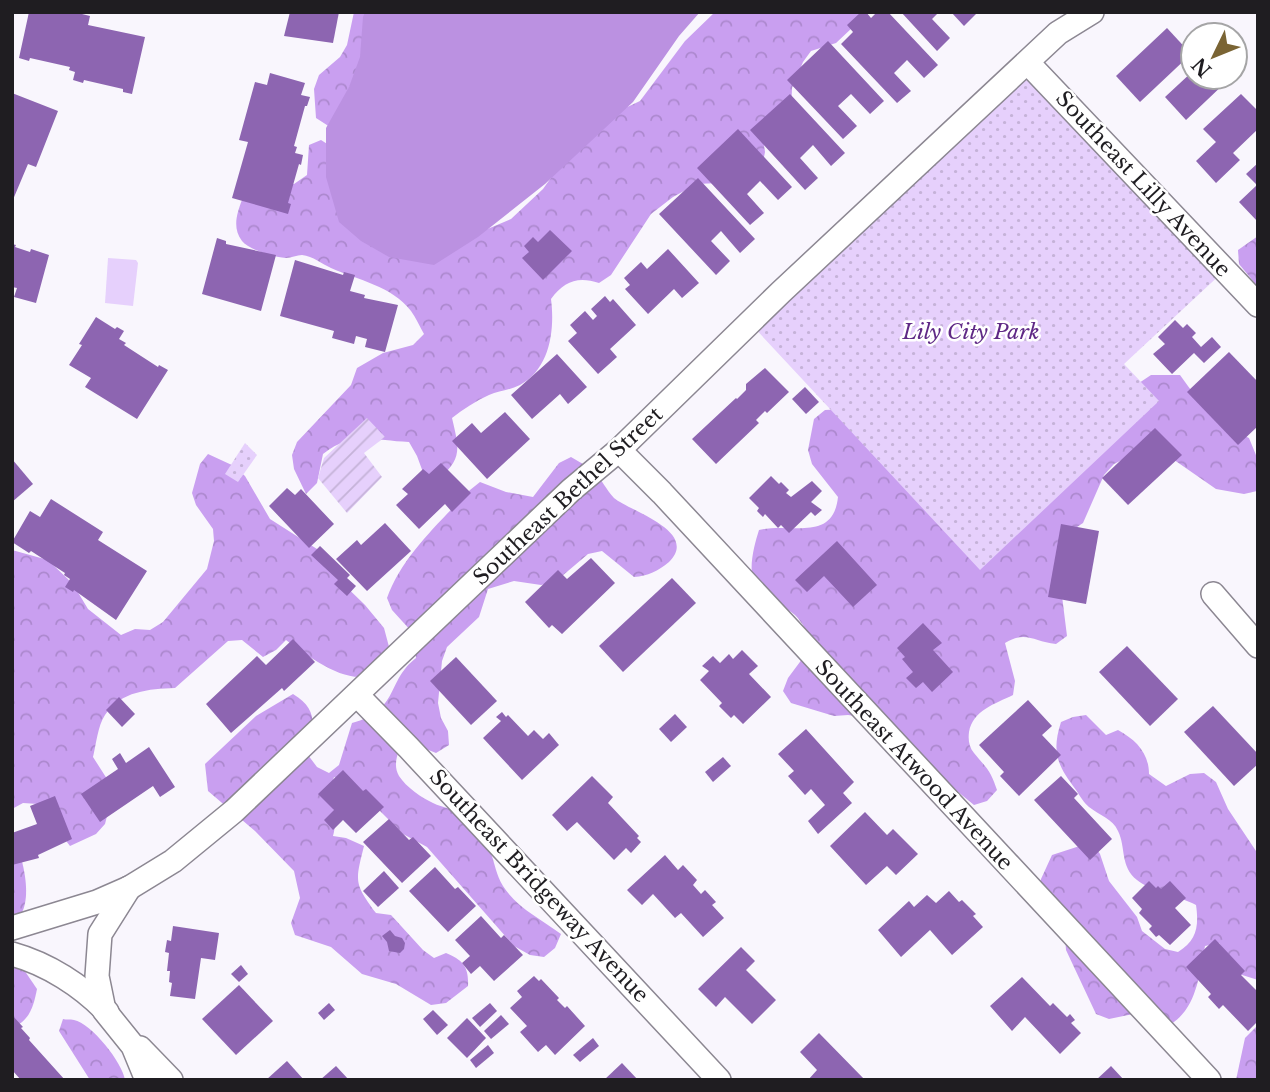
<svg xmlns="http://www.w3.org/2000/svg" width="1270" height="1092" viewBox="0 0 1270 1092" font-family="'Libre Baskerville',serif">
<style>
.forest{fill:url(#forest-crowns)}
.park{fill:url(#park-dots)}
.garden{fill:url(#garden-furrows)}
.pitch{fill:#e6d0fc}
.water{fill:#bb91e1}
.building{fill:#8d65b1}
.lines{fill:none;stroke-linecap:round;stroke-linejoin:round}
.minor-casing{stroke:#8c8792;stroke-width:26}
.minor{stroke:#fff;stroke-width:23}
.labels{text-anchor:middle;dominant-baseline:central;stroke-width:5;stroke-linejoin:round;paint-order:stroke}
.street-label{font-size:21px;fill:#1f1d21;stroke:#fff}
.park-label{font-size:21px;font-style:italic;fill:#5f2986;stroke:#fff}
</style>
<defs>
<pattern id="forest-crowns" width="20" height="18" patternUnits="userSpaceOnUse" patternTransform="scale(1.75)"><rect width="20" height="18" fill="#c99ff0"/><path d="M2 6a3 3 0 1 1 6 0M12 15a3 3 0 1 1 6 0" fill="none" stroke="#ac88ce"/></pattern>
<pattern id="park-dots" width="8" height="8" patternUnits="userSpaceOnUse" patternTransform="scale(1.75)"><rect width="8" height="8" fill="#e6d0fc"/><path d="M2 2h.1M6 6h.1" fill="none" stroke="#c5b2d8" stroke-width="1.8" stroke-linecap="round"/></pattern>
<pattern id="garden-furrows" width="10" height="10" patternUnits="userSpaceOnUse" patternTransform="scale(1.75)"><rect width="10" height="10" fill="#e6d0fc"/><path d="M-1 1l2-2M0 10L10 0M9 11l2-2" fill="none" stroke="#c5b2d8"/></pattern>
</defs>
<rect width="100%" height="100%" fill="#f9f6fd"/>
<g class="forest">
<path d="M354,12H386L330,127L316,118L314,89L319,75L340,57L347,45Z"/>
<path d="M715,12H869L836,43L811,51L803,62L792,88L791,114L763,139L765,152L762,167L741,182L697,184L673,197L651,214L611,275L599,283C578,276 564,281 551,299C555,330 550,369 520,385C510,390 499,391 489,395C476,401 463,409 452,418C459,448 463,459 438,479L424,475L417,456L409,442C373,441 354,430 323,454L317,483L306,494L294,469L292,455L297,442L351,385L357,368L383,353L413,345L424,334C420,327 416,318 411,311C392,286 358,280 331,268C322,264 313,256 302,255C297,255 291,258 286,258C274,257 249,250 242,241C232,228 237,213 242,200L280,183L294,184L307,175L309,145L321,140L471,236L511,219L543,189L578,140L606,117L640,101L685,41Z"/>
<path d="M1258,236V287L1239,264L1238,250Z"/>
<path d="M1151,375H1180C1204,408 1211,420 1249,438L1258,460L1257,491L1244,494L1216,489L1167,455L1126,458L1114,464L1104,475L1083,523L1071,531L1057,556L1067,636L1056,644C1034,642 1026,630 1005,643L1015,681L1013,695C995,704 973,710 969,732C968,740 969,747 974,753C987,769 990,769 997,790L987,801L974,805L941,778L922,754L894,745L862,717L848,715L834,716L791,703L783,691L788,678L814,643C808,633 802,622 795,615C785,606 770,603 761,595C745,579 753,549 759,530C791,522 833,543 838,497L812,464L808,450L814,419L825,410L881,407L1139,383Z"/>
<path d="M208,454L234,466L245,476L270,519L317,549L332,573L365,605L384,628L392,658C386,663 378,672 370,675C345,685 305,654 286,640L276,650L263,657L242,640L228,641L175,688C149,689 121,691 105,715C98,725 96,745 93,757L109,782L112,796L105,824L96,834L70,846L38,804L23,803L12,809V550L48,560L73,584L88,609L121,635L135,629L150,630L163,622L207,569L214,541L213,529L196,505L192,493L200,464Z"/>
<path d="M571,457C578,461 587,466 594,472C602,479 606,490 614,498C629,511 700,531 669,562C658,571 648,576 634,577L602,551L588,554L555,582L541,585L514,581L488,589L479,617L447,647L442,661L438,703L441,718L448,731L449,745L436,753L411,743L399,750C396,759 394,767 399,776C406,787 422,798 433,803C443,808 454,808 462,817C471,826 485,839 490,851C495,863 496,875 503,886C517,908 541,919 561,934L555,948L544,957L530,955L514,946L427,847L403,834L359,790L334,777C328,798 339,816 333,836L346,838L364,846C355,882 354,883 376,913L391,915L423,950L434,958L446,953C463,960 469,967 468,986L446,1003L431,1005L396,984L362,974L331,947L295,935L291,923L300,898L294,871L255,831L208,791L205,764L256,716L293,694C320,710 313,728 308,755L317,767L329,773L339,765L352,723C400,710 386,681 416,658L412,632L392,610L387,598C402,556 440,522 470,490L480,482L506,492L533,497L559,463Z"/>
<path d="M1086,715L1106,735L1118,730C1136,740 1149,753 1149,774L1166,786L1190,774L1204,773L1216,782L1228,809L1258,854V980L1239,974L1219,943L1205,946C1199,977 1196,1015 1163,1028L1138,1013L1109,1019L1096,1014L1066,950L1064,923L1040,892L1041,879L1052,855L1092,842L1100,854L1109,881L1137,917L1142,931L1165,949L1178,952C1197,940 1199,926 1196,905C1179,896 1148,890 1137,880C1120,867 1126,847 1118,831C1113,819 1099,815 1089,807C1084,803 1080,796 1076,790C1058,766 1051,753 1061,722L1073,717Z"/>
<path d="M12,832C22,854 38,909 12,923Z"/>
<path d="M12,960L20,964L37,989C34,1004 30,1022 12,1027Z"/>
<path d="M63,1019C66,1020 70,1019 74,1020C91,1023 123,1063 125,1080H90L59,1031Z"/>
<path d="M1258,1025V1080H1236L1245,1038Z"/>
</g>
<g class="park">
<path d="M1028,63L1225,270L1124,364L1159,401L980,570L750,323Z"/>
<path d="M245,443L257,455L238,482L225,474Z"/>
</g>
<path class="garden" d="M367,418L385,437L364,453L382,477L347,513L318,478L324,458Z"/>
<path class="pitch" d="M108,258L136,260L138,263L133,306L105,303Z"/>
<path class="water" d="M365,12H700L679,36L633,102L545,184L478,237L434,265L389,257L361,241L339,222L326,177V128L349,87L360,57L363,17Z"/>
<g class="building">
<path d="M29,12H74L90,16L88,25L145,37L132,94L123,92V89L84,80L83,83L73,80L75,72L69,70L70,67L30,58L29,61L19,58Z"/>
<path d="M290,12H339L333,43L284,36Z"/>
<path d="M861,12H866L871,18L877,12H888L938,65L924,78L907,60L894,73L911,91L897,103L841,44L853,32L847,25Z"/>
<path d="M901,12H939L932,19L950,38L937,51Z"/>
<path d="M951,12H978L964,26Z"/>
<path d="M1167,28L1191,54L1140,102L1116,76Z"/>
<path d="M828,41L884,101L870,114L851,94L838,106L857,126L843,139L787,80Z"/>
<path d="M1193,71V77H1223L1227,81L1186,120L1165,97Z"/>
<path d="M270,73L305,83L301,95L310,97L307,106H305L294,146L297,147L295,153L303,155L301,165L299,164L288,203L291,204L288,214L232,198L248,142L239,140L255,82L267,85Z"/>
<path d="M12,93L58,111L36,167L28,164L12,202Z"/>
<path d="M790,94L845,153L831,166L813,145L800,158L818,178L805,190L750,130Z"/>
<path d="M1241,94L1258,111V129L1233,153L1240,160L1216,183L1196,161L1216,142L1203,129Z"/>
<path d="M738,129L792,187L778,200L760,181L747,194L764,213L750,225L697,168Z"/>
<path d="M1258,163V222L1239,202L1257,185L1246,174Z"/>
<path d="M698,178L755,239L740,253L721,231L711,241L730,261L716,275L659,214Z"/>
<path d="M550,230L572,251L543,280L522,258L529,252L524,246L533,237L538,242Z"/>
<path d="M217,238L226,241V244L276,255L261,311L202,294Z"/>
<path d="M12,244L16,245L15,247L30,252L31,249L49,255L36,303L14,297L17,288L12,287Z"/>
<path d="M668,249L699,283L682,298L674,289L648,314L625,289L630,285L624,278L641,262L647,269Z"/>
<path d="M295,260L343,275L344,272L355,275L350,291L365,295L364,298L398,305L385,352L365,347L367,339L356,336L354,344L332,338L334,331L280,316Z"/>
<path d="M605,296L610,302L613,299L636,325L610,349L617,357L598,374L568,341L577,333L570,325L585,311L593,320L597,316L591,309Z"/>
<path d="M96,317L115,329L117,327L124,331L119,339L126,343L124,345L158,367L159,365L168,370L137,419L85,387L91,378L69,365L82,345L79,344Z"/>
<path d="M1175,320L1183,328L1187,324L1196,333L1192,337L1201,347L1212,337L1221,347L1204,363L1194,353L1172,374L1153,354L1165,344L1158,337Z"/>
<path d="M1229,352L1258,382V426L1238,445L1187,392Z"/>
<path d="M557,354L587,387L568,404L560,394L532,419L511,395Z"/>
<path d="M765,368L789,392L767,413L765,411L756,420L759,423L716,464L692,439L736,398L737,399L746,390V384Z"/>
<path d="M805,387L819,402L806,414L792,399Z"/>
<path d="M505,412L530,439L487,479L452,441L472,423L481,433Z"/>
<path d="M1155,428L1182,455L1128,505L1102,478Z"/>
<path d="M12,459L33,484L12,502Z"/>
<path d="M441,463L471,493L452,512L445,504L419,529L396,505L408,494L402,489L421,471L423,469L429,474Z"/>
<path d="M771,476L779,484L781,482L789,490L786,493L791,497L812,481L822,491L811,502L822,510L815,516L811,512L789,533L781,525L778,528L765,514L763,517L757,511L759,508L749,498Z"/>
<path d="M287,488L295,495L301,489L334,524L309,548L269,506Z"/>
<path d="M51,499L103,532L98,540L147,571L116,620L74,590L73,592L65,587L70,579L64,575L65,573L31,551L29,553L12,542L30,511L40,517Z"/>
<path d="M385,523L411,551L367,591L336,559L357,540L361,545Z"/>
<path d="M1061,524L1099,531L1086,604L1048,597Z"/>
<path d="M837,541L877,585L853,607L824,576L807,592L795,580Z"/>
<path d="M320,546L350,575L347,578L356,586L347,596L334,584L338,580L311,555Z"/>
<path d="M591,558L615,583L562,634L552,625L549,628L525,602L558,570L567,579Z"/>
<path d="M672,578L696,603L623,672L599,646Z"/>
<path d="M923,623L942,643L933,650L953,672L932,692L923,682L916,688L906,678L913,672L902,659L905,657L897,648Z"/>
<path d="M293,639L315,662L284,691L282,688L231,733L206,704L257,656L266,665Z"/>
<path d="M1127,646L1178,699L1150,726L1099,672Z"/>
<path d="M742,650L758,666L749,674L771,697L743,724L734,715L731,718L719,706L722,703L700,680L709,671L702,666L713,656L720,663L729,654L733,659Z"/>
<path d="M456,657L497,701L471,725L430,681Z"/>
<path d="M119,697L135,714L122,727L106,710Z"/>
<path d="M1028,700L1052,726L1042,735L1061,755L1019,796L1000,776L1004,772L979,745Z"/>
<path d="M1213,706L1258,754V764L1234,786L1184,732Z"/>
<path d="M502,712L506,717L508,715L528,736L534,730L543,739L549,733L559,745L522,780L483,738L501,721L496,717Z"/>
<path d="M675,714L687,727L671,742L659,729Z"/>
<path d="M806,729L854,782L843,793L852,803L818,834L808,821L825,805L811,789L805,795L788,776L794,771L778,754Z"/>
<path d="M149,747L175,787L160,797L153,786L100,822L81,794L118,769L112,759L120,753L126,763Z"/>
<path d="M723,757L731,766L713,782L705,772Z"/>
<path d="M343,770L363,791L366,789L384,807L356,833L343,820L333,830L324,820L334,810L318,794Z"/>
<path d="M592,776L613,797L608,803L639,836L637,838L641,842L631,853L626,848L614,860L577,822L567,831L552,815Z"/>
<path d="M1061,776L1078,794L1074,798L1112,839L1090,860L1034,800Z"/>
<path d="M55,796L72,839L38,855L39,858L12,865V833L37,824L30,806Z"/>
<path d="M865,812L887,835L893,829L918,854L896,875L887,866L866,885L830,846Z"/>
<path d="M389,819L409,840L413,837L431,856L402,883L363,842Z"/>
<path d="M665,855L678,870L683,865L697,880L693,885L701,894L705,890L716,902L712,905L724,918L703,937L681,913L675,918L653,894L642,905L627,890Z"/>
<path d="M435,867L455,889L458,887L476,906L448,932L409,891Z"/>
<path d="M384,871L399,888L378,907L363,891Z"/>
<path d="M1149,881L1156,888L1158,886L1161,889L1170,881L1186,898L1175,908L1191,925L1170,945L1159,935L1156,937L1149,929L1152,926L1139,913L1142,909L1132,898Z"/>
<path d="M949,891L959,902L962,900L976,914L973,916L983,927L952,955L930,930L901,957L878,930L909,901L914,907L927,895L936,903Z"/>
<path d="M481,916L501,938L504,935L523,955L494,981L480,966L471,974L462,963L470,956L455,940Z"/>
<path d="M173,926L219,933L215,960L201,958L195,999L170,996L172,983L169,982L170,971H167L169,953L165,952L167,940L171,941Z"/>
<path d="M390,930L395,936L402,938L405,943L404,949L400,953L389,951L387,942L382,936Z"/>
<path d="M1215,939L1245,971L1241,975L1258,992V1021L1248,1031L1223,1005L1219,1009L1208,997L1211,994L1186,967Z"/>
<path d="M741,947L755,961L746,970L776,1000L752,1024L725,997L716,1007L698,989Z"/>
<path d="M241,965L248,974L239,982L231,974Z"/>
<path d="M534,976L539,981L541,979L559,998L557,1000L565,1008L567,1006L585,1026L555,1055L546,1045L538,1052L520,1032L527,1026L510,1008L522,997L517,991Z"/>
<path d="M1022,977L1050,1006L1053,1003L1067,1017L1070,1014L1075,1020L1071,1023L1081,1033L1060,1054L1025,1017L1012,1031L990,1006Z"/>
<path d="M239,985L273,1021L236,1055L202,1019Z"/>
<path d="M329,1003L335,1010L324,1020L318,1013Z"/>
<path d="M490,1003L497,1011L480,1027L472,1018Z"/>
<path d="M433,1010L448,1025L437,1035L423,1019Z"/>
<path d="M12,1015L23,1027L21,1028L30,1038L29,1040L65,1080H21L12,1070Z"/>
<path d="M501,1015L509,1024L491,1039L484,1031Z"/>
<path d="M467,1018L486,1038L467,1058L447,1038Z"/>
<path d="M819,1033L865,1080H808L817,1070L800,1052Z"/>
<path d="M593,1038L599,1046L580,1062L573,1055Z"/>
<path d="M488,1045L494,1053L476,1068L470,1060Z"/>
<path d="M287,1061L304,1080H266Z"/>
<path d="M622,1063L638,1080H604Z"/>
<path d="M336,1066L349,1080H320Z"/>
<path d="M1111,1066L1124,1080H1096L1109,1068Z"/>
</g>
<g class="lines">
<g class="minor-casing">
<g id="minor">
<path d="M1028,63L1258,305"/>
<path d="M619,450L662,493L1209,1080"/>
<path d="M1213,594L1258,646"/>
<path d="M357,695L409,748L719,1080"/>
<path d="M129,888L100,934L97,976L104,1010L133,1046L147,1080"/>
<path d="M12,928L97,902L129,888L173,861L234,811L571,490L619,450L781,292L1058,33L1092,12"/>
<path d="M12,954C48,964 82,986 107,1012"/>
<path d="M140,1048L171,1080"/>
</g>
</g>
<use href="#minor" class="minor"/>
</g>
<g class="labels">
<g class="street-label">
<text transform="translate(1143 184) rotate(47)">Southeast Lilly Avenue</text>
<text transform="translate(568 496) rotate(-43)">Southeast Bethel Street</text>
<text transform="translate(914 765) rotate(47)">Southeast Atwood Avenue</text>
<text transform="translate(539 886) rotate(47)">Southeast Bridgeway Avenue</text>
</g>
<g class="park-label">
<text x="971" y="332">Lily City Park</text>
</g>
</g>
<rect width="1270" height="1092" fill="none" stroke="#1f1d21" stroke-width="28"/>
<g transform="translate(1214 56) rotate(227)"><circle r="33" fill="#ffffff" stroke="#a5a5a6" stroke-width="2"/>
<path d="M0-5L12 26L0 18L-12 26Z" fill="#7a6434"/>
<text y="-10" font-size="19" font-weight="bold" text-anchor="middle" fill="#1f1d21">N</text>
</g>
</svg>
